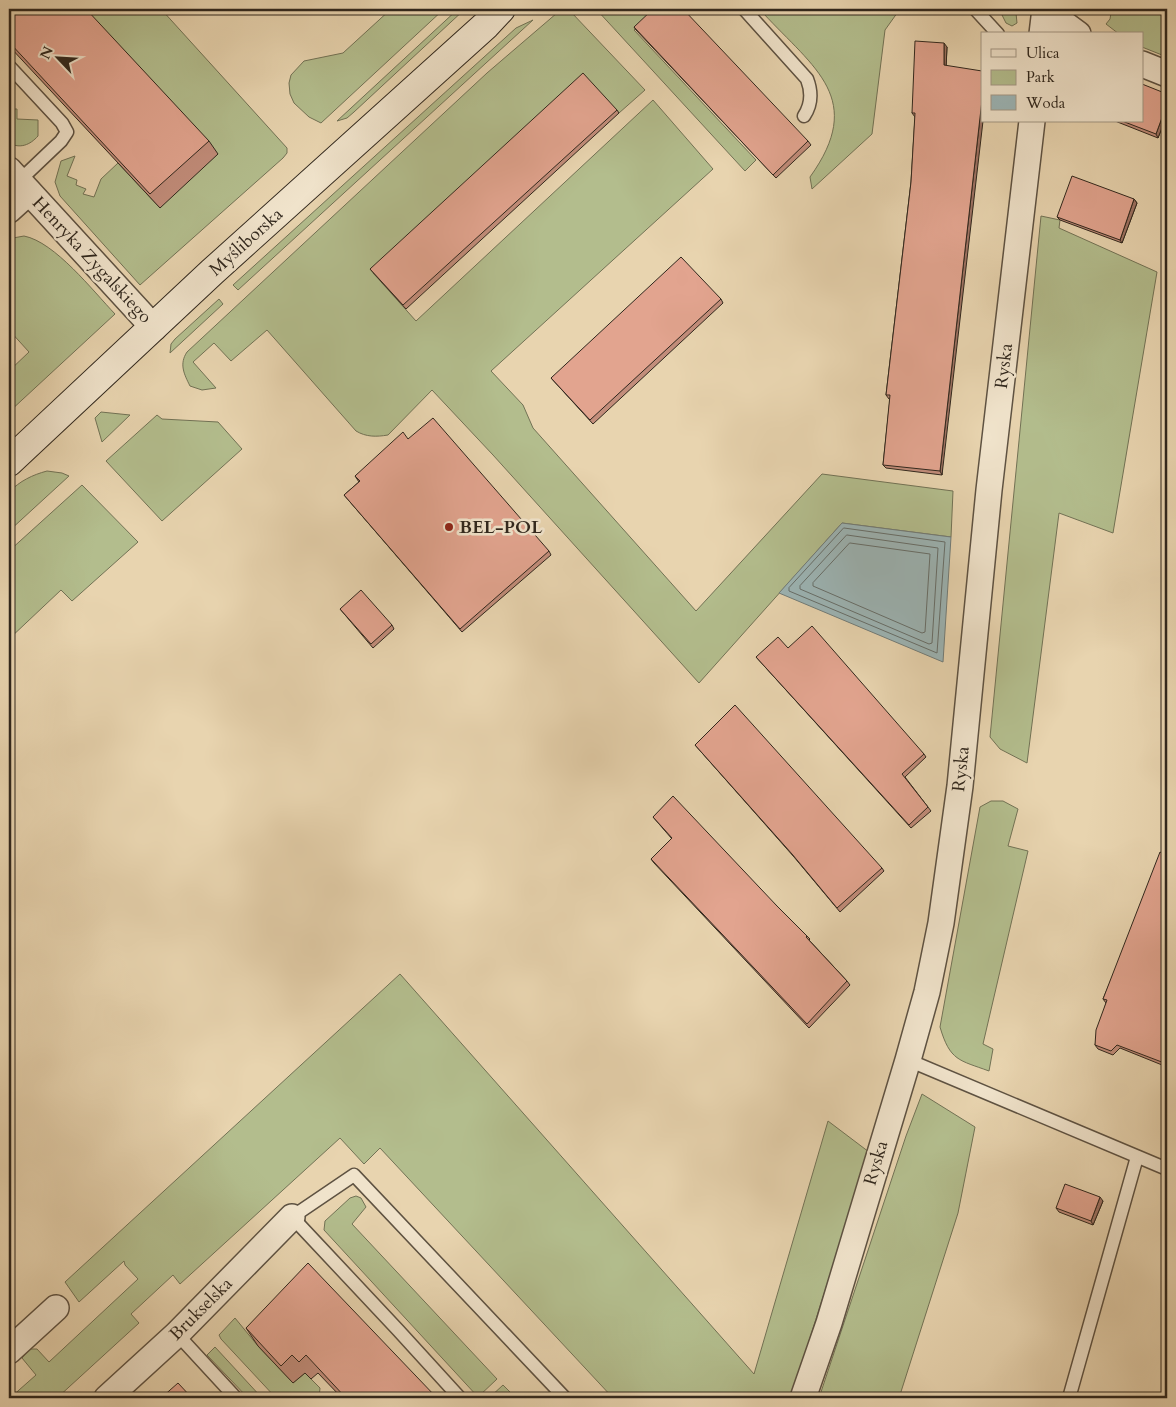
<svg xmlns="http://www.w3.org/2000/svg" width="1176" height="1407" viewBox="0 0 1176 1407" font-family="Cardo,serif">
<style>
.green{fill:#b3bd8d;stroke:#727255}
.water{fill:#9cb5b6;stroke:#717c79}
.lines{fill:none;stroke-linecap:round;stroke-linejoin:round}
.shore{stroke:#666e6a;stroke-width:1}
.service-casing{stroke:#5e5242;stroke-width:15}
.minor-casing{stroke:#5e5242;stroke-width:28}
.secondary-casing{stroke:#30271d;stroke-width:30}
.service{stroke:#f0e3cb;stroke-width:12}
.minor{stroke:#f0e3cb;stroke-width:25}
.secondary{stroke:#f0e3cb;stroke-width:28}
.wall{fill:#c28d7b;stroke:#30271d}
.shaded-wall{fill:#9e7364;stroke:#30271d}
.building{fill:#e2a48f;stroke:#30271d}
.poi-dot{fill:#8f2418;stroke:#f0e3cb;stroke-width:2}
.labels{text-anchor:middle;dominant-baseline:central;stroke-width:5;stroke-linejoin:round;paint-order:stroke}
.street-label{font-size:18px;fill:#30271d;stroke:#f0e3cb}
.poi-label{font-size:18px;font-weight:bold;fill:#30271d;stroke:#f0e3cb;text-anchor:start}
</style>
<rect width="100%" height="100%" fill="#e8d4af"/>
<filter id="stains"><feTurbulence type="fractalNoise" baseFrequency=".004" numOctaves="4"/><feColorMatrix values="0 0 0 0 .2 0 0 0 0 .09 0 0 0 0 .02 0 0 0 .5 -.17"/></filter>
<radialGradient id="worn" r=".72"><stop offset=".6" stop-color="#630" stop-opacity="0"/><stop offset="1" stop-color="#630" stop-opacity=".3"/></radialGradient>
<g class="green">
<path d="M83,9H161L287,148V153L283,158L140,285L60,196L55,182L61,161L75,156L67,176L77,180L76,185L86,189L83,194L94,197L101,179L118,163L160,208Z"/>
<path d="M391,9H444L321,123L309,117L294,103L290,94L289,83L291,75L304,61L343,53Z"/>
<path d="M458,9H465L354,112L347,118L337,121Z"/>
<path d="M596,9H657L634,30L756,160L745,171Z"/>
<path d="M761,9H900L885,30L872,134L812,189L810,177C866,99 815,69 763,13Z"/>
<path d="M999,9H1014L1016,13L1017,23L1012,26L1006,23Z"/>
<path d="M1108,9H1167V57L1142,47V34H1119L1106,24L1110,19L1111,13Z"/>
<path d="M564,10L571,12L645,90L619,113L586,77L373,273L416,321L653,100L713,169L491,371L523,405L533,428L696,611L822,474L953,491L951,537L842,523L699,683L493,455L432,390L388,435C376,437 366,437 356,431L267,330L231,361L214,343L193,362L216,388L202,390L190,386C184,374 179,364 187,352L487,73L557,13Z"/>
<path d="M533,20L238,290L233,285L516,28Z"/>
<path d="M9,109H17V119L38,120V136C30,145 20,149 9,143Z"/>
<path d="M1041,216L1060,220L1059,228L1157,272L1113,533L1059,513L1027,763L1000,749L990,737Z"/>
<path d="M24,236C55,242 93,291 115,314L9,412V371L29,352L9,330V240L13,238Z"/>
<path d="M219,299L223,304L170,353L171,344L175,339Z"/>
<path d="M101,412L130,415L102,442L95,418Z"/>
<path d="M157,415L162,419L218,422L242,449L162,521L106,461Z"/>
<path d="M47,471L62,473L69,476L9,531V492C20,481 32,475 47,471Z"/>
<path d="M82,485L138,542L72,601L61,590L9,639V551Z"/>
<path d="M991,801H1003L1018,809L1008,846L1028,851L983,1044L993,1049L989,1071C959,1060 950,1061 940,1027L980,807Z"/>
<path d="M400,974L754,1374L828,1121L869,1152L791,1398H613L380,1148L364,1164L340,1138L180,1284L173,1275L131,1314L139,1323L57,1398H10L36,1375L22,1358L29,1349H37L49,1362L138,1279L125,1265L124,1261L79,1302L65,1282Z"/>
<path d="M922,1094L975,1127L958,1213L899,1398H819L906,1136Z"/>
<path d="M356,1196L361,1198L366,1207L352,1224L497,1379L478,1397L324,1230L325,1221L350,1198Z"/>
<path d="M235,1318L258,1346L293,1383L305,1373L320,1388L319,1398H276L221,1339L219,1335Z"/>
<path d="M215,1347L262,1398H248L207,1355Z"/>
<path d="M503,1385L516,1398H489Z"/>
</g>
<path class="water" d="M842,523L951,537L943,662L779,593Z"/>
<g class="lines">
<g class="shore">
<path d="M844,528L945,542L937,653L789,591V588Z"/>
<path d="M847,535L938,548L932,643L929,644L800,589V586Z"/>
<path d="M850,543L930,554L925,632L922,633L813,586V583Z"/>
</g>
<g class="service-casing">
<g id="service">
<path d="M744,9L807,79C812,92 812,104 804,116"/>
<path d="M975,9L998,34"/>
<path d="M9,66L62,123L67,132L61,141L19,181"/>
<path d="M908,1060L1167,1169"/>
<path d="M177,1334L236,1398"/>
<path d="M460,1398L398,1330L292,1217L354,1175L565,1398"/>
<path d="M1069,1398L1137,1157"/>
</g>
</g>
<g class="minor-casing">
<g id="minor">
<path d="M1044,9L1078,34"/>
<path d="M1042,34L1045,9"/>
<path d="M1142,64L1167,74"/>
<path d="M9,170L154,328"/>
<path d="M9,210L29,192"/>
<path d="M9,1351L56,1308"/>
<path d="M107,1398L177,1334L292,1217"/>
<path d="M803,1398L829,1323L908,1060L927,992L941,923L960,786L989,490L1032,121"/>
</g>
</g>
<g class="secondary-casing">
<path id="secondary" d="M9,462L212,272L486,25L501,9"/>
</g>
<use href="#service" class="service"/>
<use href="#minor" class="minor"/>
<use href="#secondary" class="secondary"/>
</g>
<g class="wall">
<path d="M9,9L209,141L218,154L160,208L9,46Z"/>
<path d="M634,27L808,141L811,145L776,178L636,30Z"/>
<path d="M947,47L946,66L942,475L886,468L883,465L890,399H889L886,395L911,182L915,117L912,113Z"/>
<path d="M1167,94V115L1158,138L1115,121H1142Z"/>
<path d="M617,110L619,113L406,309L370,269Z"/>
<path d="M1134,199L1137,203L1122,243L1060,220L1057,217Z"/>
<path d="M721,299L723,303L593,424L551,378Z"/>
<path d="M408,439L549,551L551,555L462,632L344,495L359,482L355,476Z"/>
<path d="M340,609L392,625L394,629L373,648Z"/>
<path d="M788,648L924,754L926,757L905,777L931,811L911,828L756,657Z"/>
<path d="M695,745L882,868L884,871L840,912L794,857Z"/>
<path d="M653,817L777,906L810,939L809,940L847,981L850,985L809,1028L654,863L651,859L672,839Z"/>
<path d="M1167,847V1067L1120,1048L1113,1055L1098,1049L1095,1045L1106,1003L1103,999Z"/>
<path d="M1103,1201L1093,1225L1059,1212L1056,1208Z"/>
<path d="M246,1328L437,1398H342L318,1373L311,1379L305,1373L293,1383L258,1346Z"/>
</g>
<g class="shaded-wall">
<path d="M944,43L947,47L946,69L944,65Z"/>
<path d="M982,100L983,121L942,475L940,471Z"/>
<path d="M1167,104V115L1158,138L1156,134Z"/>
<path d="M1134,199L1137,203L1122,243L1120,240Z"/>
<path d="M1100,1197L1103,1201L1093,1225L1091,1221Z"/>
</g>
<g class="building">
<path d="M9,9H86L209,141L150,194L9,42Z"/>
<path d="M653,9H683L808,141L773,175L634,27Z"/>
<path d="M915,41L944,43V65L982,71V100L940,471L883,465L890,395H886L911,182L915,113H912Z"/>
<path d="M583,73L617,110L403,305L370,269Z"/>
<path d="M1142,84L1167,94V104L1156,134L1122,121H1142Z"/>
<path d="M1072,176L1134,199L1120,240L1057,217Z"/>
<path d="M681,257L721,299L590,420L551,378Z"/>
<path d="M433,418L549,551L460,629L344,495L360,481L355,476L403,432L408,439Z"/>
<path d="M361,590L392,625L371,644L340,609Z"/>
<path d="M812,626L924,754L902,774L928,807L909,825L756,657L778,637L788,648Z"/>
<path d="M735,705L882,868L837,908L792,854L695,745Z"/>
<path d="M673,796L777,906L807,936L806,937L847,981L807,1024L651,859L672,838L653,817Z"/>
<path d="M1167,847V1064L1117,1045L1111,1051L1095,1045L1096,1030L1107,1000L1103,999L1160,852L1164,854Z"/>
<path d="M1065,1184L1100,1197L1091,1221L1056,1208Z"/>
<path d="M308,1263L437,1398H358L353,1393L348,1398H346L306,1355L299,1362L292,1355L281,1366L246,1328Z"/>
<path d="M178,1383L192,1398H161Z"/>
</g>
<circle class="poi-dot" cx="449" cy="527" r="5"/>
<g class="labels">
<g class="street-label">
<text transform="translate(246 242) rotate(-42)">Myśliborska</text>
<text transform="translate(92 260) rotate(47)">Henryka Zygalskiego</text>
<text transform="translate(1004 366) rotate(-83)">Ryska</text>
<text transform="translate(961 769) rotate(-84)">Ryska</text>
<text transform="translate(876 1163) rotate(-74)">Ryska</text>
<text transform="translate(201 1309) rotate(-45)">Brukselska</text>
</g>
<g class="poi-label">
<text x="459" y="527">BEL-POL</text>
</g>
</g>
<rect width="1176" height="1407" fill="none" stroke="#e8d4af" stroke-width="30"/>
<rect x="10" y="10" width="1156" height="1387" fill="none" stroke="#30271d" stroke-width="2.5"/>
<rect x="15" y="15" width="1146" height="1377" fill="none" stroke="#30271d"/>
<rect x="981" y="32" width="162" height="90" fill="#f0e3cb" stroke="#a39885"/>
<rect x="991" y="49" width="25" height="8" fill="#f0e3cb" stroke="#a39885"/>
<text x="1026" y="58" font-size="15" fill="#30271d">Ulica</text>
<rect x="991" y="70" width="25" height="15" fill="#b3bd8d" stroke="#a39885"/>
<text x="1026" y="82" font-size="15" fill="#30271d">Park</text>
<rect x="991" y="95" width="25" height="15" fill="#9cb5b6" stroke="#a39885"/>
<text x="1026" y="108" font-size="15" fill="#30271d">Woda</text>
<g transform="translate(58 58) rotate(295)" stroke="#f0e3cb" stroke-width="4" paint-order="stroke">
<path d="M0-4L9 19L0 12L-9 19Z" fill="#30271d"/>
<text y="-8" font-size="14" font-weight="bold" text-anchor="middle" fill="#30271d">N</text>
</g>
<rect width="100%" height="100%" filter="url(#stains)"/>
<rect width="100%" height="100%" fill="url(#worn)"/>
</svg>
